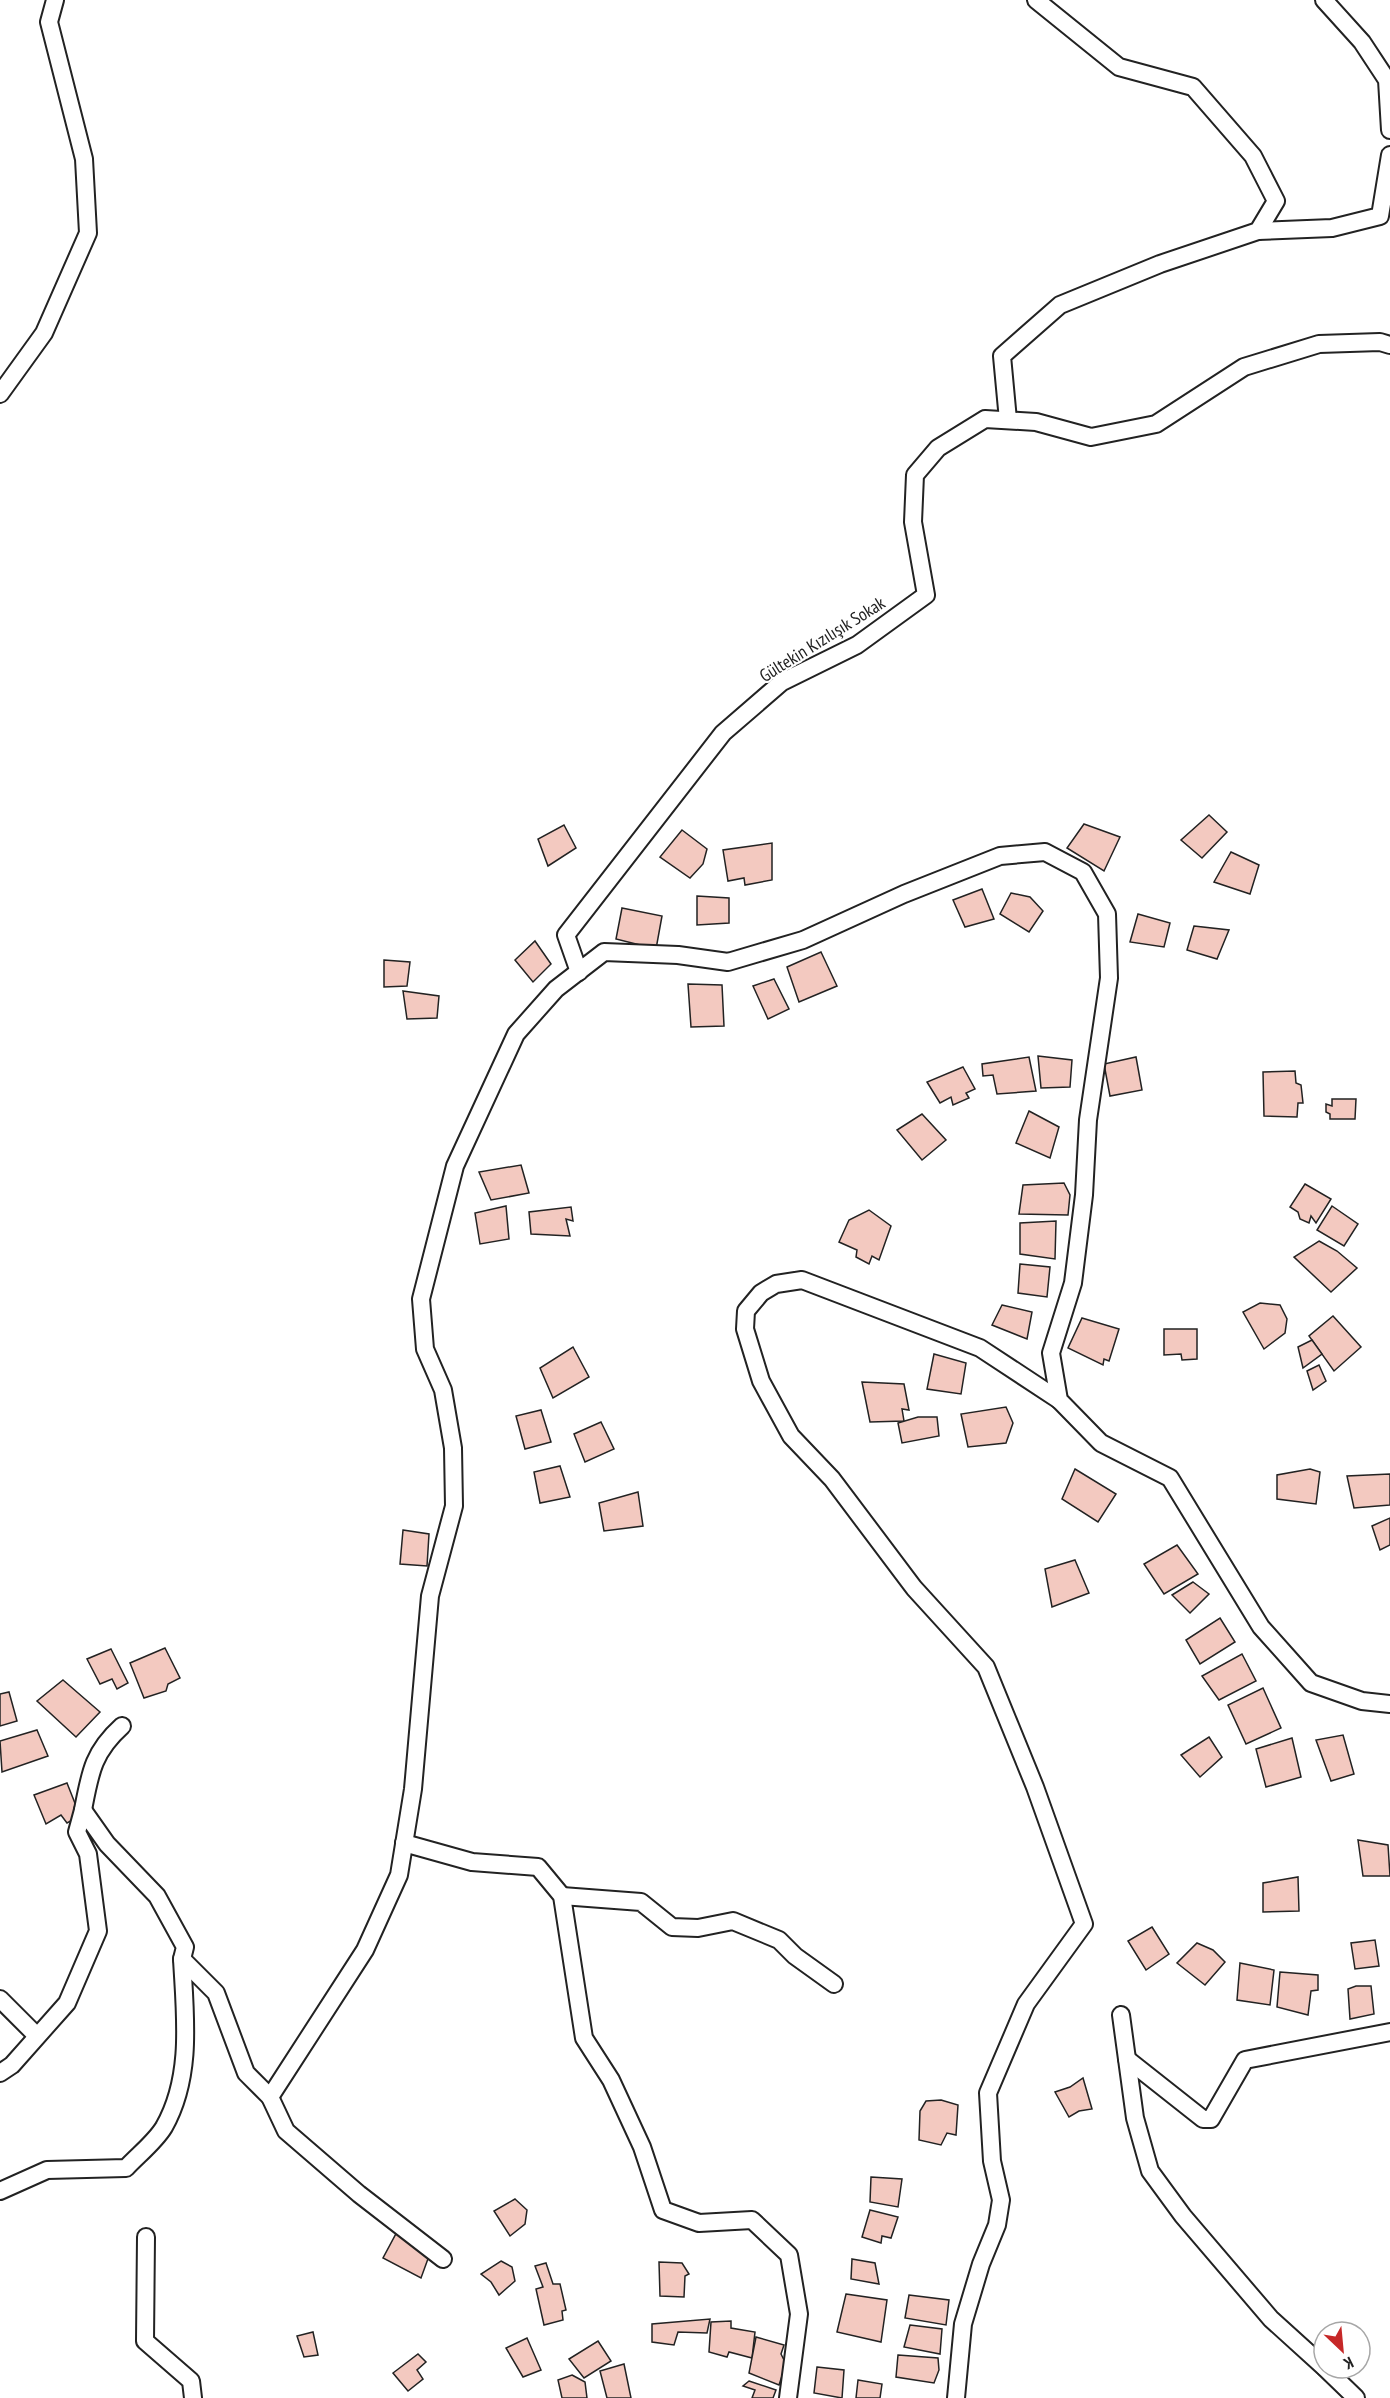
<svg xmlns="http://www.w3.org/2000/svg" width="1390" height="2398" viewBox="0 0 1390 2398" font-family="'PT Sans Narrow',sans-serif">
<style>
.building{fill:#f3c9c0;stroke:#222;stroke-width:1.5}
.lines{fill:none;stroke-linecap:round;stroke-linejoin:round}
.minor-casing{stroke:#222;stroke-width:20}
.minor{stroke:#fff;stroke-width:16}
.labels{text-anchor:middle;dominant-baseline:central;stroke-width:4.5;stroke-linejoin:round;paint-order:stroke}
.street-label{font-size:18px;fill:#222;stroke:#fff}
</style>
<rect width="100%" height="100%" fill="#fff"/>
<g class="building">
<path d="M1209,815L1227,832L1202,858L1181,840Z"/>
<path d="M1084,824L1120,837L1104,871L1067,848Z"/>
<path d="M564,825L576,848L548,866L538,839Z"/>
<path d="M682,830L707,849L703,864L690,878L660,857Z"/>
<path d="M772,843V880L745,885L744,878L728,881L723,850Z"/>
<path d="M1231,852L1259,865L1250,894L1214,882Z"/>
<path d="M982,889L994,919L965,927L953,900Z"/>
<path d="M1011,893L1030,897L1043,911L1029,932L1000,914Z"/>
<path d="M697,896L729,898V923L697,925Z"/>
<path d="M622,908L662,916L656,949L616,939Z"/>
<path d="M1138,914L1170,923L1164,947L1130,942Z"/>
<path d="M1194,926L1229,930L1217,959L1187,950Z"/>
<path d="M535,941L551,964L533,982L515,960Z"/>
<path d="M821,952L837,986L799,1002L787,967Z"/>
<path d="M384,960L410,962L407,986L384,987Z"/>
<path d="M774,979L789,1009L768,1019L753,986Z"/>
<path d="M688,984L722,985L724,1026L691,1027Z"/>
<path d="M403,991L439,996L437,1018L407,1019Z"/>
<path d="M1038,1056L1072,1060L1070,1087L1041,1088Z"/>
<path d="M1029,1057L1036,1091L997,1094L993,1075L983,1076L982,1064Z"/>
<path d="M1136,1057L1142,1090L1110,1096L1104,1064Z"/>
<path d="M963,1067L975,1089L966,1093L969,1098L953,1105L951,1097L940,1103L927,1082Z"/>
<path d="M1295,1071L1296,1083L1301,1085L1303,1103H1298L1297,1117L1264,1116L1263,1072Z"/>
<path d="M1332,1099H1356L1355,1119H1330V1114L1326,1112V1104L1332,1106Z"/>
<path d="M1029,1111L1059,1127L1050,1158L1016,1143Z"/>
<path d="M922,1114L946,1140L922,1160L897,1130Z"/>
<path d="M521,1165L529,1193L491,1200L479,1172Z"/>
<path d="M1064,1183L1070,1195L1068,1215L1019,1214L1023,1185Z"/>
<path d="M1305,1184L1331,1199L1316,1223L1311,1216L1309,1223L1300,1219L1298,1212L1290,1207Z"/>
<path d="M506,1206L509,1239L480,1244L475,1213Z"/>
<path d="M1332,1206L1358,1224L1344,1246L1317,1230Z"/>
<path d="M571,1207L573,1221L566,1219L570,1236L531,1234L529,1212Z"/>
<path d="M869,1210L891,1226L879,1260L872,1256L869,1264L856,1257L857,1250L839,1242L849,1220Z"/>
<path d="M1056,1221L1055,1259L1020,1254V1223Z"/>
<path d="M1319,1241L1337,1251L1357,1268L1331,1292L1294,1257Z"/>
<path d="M1020,1264L1050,1267L1047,1297L1018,1293Z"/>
<path d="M1260,1303L1280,1305L1287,1319L1285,1333L1264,1349L1243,1312Z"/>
<path d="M1002,1305L1032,1312L1027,1339L992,1325Z"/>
<path d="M1333,1316L1361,1347L1334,1371L1309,1336Z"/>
<path d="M1082,1318L1119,1329L1109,1361L1104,1359L1103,1365L1068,1348Z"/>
<path d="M1164,1329H1197V1359L1182,1360L1181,1354L1164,1355Z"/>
<path d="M1312,1340L1322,1354L1303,1368L1298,1347Z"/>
<path d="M573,1347L589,1377L553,1398L540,1368Z"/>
<path d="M934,1354L966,1363L961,1394L927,1389Z"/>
<path d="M1319,1365L1326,1381L1313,1390L1307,1371Z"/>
<path d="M862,1382L904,1384L909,1410L902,1409L904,1421L870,1422Z"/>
<path d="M1006,1407L1013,1423L1006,1443L968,1447L961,1414Z"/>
<path d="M541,1410L551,1442L525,1449L516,1416Z"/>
<path d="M918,1417H937L939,1436L902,1443L898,1423Z"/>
<path d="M601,1422L614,1449L585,1462L574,1434Z"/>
<path d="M560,1466L570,1497L540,1503L534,1472Z"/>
<path d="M1075,1469L1116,1494L1098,1522L1062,1499Z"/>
<path d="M1310,1469L1320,1472L1316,1504L1277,1499V1475Z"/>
<path d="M1390,1474V1505L1354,1508L1347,1476Z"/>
<path d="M638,1492L643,1526L604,1531L599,1503Z"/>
<path d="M1390,1518V1545L1380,1550L1372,1526Z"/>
<path d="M403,1530L429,1534L427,1566L400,1564Z"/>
<path d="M1177,1545L1198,1574L1164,1594L1144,1564Z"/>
<path d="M1075,1560L1089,1593L1052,1607L1045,1569Z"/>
<path d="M1193,1582L1209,1594L1190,1613L1172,1595Z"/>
<path d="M1220,1618L1235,1642L1200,1664L1186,1640Z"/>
<path d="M165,1648L180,1678L168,1684L166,1691L144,1698L130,1663Z"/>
<path d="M111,1649L128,1683L117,1689L112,1679L100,1684L87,1659Z"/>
<path d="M1242,1654L1256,1681L1219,1700L1202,1676Z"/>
<path d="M63,1680L100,1712L76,1737L37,1701Z"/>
<path d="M1263,1688L1281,1728L1246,1744L1228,1705Z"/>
<path d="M9,1692L17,1721L0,1726V1694Z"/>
<path d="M37,1730L48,1756L2,1772L0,1741Z"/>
<path d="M1343,1735L1354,1774L1331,1781L1316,1740Z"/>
<path d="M1209,1737L1222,1757L1200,1777L1181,1755Z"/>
<path d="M1292,1738L1301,1777L1266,1787L1256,1749Z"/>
<path d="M67,1783L80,1816L67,1823L61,1815L46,1824L34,1795Z"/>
<path d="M1358,1840L1388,1845L1390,1876H1363Z"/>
<path d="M1298,1877L1299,1911L1263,1912V1883Z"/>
<path d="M1152,1927L1169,1954L1146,1970L1128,1941Z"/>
<path d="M1375,1940L1379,1966L1355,1969L1351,1943Z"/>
<path d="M1197,1943L1213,1950L1225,1962L1205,1985L1177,1963Z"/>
<path d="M1240,1963L1274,1970L1270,2005L1237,2000Z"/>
<path d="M1280,1972L1318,1975V1990L1311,1991L1308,2015L1277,2007Z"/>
<path d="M1356,1986H1371L1374,2014L1350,2019L1348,1989Z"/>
<path d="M1083,2078L1092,2109L1079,2111L1069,2117L1055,2092L1070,2087Z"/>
<path d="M941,2100L958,2105L956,2135L947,2133L941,2145L919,2140L920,2111L926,2101Z"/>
<path d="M871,2177L902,2179L898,2207L870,2202Z"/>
<path d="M515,2199L527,2210L525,2224L510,2236L494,2211Z"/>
<path d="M870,2210L898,2217L891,2238L882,2236L881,2243L862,2237Z"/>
<path d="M398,2230L429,2256L421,2278L383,2258Z"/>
<path d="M852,2259L875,2263L879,2284L851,2279Z"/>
<path d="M501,2261L512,2267L515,2281L499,2295L491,2282L481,2274Z"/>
<path d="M659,2262L682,2263L689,2274L685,2276L684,2297L660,2296Z"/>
<path d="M546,2263L553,2284H560L566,2310L562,2311L563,2320L544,2325L536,2289L543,2287L535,2266Z"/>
<path d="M846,2294L887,2300L881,2342L837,2332Z"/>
<path d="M909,2295L949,2300L946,2325L905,2318Z"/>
<path d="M710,2319L707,2333L678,2332L674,2345L652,2342V2324Z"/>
<path d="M731,2321V2328L755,2332L752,2358L729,2352L727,2357L709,2352L711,2322Z"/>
<path d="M910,2325L942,2329L940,2354L904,2347Z"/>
<path d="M313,2332L318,2355L304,2357L297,2336Z"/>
<path d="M756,2337L784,2345L781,2354L786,2364L779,2385L749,2373Z"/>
<path d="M527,2338L541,2370L523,2377L506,2348Z"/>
<path d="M598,2341L611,2361L584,2378L569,2359Z"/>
<path d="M418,2354L426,2362L417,2370L423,2379L408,2391L393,2373Z"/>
<path d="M898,2355L938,2358L939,2370L934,2383L896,2377Z"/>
<path d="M624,2364L631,2398H607L600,2371Z"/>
<path d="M817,2367L844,2370L842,2398L814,2393Z"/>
<path d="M572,2375L585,2382L587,2398H562L558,2380Z"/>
<path d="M858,2380L882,2384L880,2398H856Z"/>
<path d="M749,2381L776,2390L773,2398H752L755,2390L743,2386Z"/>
</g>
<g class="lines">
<g class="minor-casing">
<g id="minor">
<path d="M1324,0L1362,42L1387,80L1390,130"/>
<path d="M1258,231L1332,228L1380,216L1390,155"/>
<path d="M0,394L44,333L88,233L84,159L49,22L55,0"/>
<path d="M1008,420L1002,356L1060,305L1160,264L1258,231L1276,201L1253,156L1193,87L1119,67L1036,0"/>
<path d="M579,972L566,935L723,733L782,682L857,645L926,595L913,522L915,475L938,448L985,419L1036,422L1091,437L1156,424L1244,367L1319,344L1380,342L1390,345"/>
<path d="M83,1810C90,1773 93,1752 122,1726"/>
<path d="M404,1843L472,1862L538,1867L562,1896L584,2038L611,2080L642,2147L663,2210L699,2223L752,2220L789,2255L799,2314L788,2398"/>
<path d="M562,1896L641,1902L672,1927L698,1928L733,1921L779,1940L795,1956L834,1984"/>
<path d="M0,1999L37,2036"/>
<path d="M1121,2015L1135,2118L1150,2171L1183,2216L1271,2319L1324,2367"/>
<path d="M1127,2059L1203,2119H1211L1245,2060L1390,2032"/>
<path d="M0,2073L12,2065L67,2003L98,1931L88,1854L77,1832L83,1810L107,1844L157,1896L185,1947L182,1959L216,1993L246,2073L270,2097L286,2131L359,2194L443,2259"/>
<path d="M270,2097L365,1950L399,1875L413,1789L430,1596L454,1506L453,1448L443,1390L425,1349L421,1299L455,1166L516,1034L556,989L604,952L678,955L728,962L803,940L904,894L1000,856L1045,852L1083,872L1107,914L1109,978L1088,1120L1084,1195L1073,1283L1051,1353L1059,1400L1101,1443L1170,1478L1261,1627L1311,1683L1362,1701L1390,1704"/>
<path d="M0,2191L47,2170L126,2168C138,2155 155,2142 164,2127C193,2076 185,2015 182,1959"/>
<path d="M146,2237L145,2341L191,2381L193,2398"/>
<path d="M1325,2368L1356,2398"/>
<path d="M956,2398L963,2324L981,2264L997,2225L1001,2200L992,2161L988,2093L1026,2004L1084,1924L1035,1787L986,1667L914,1588L832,1479L791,1436L761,1381L745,1329L746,1311L761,1293L776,1284L802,1280L980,1348L1059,1400"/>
</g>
</g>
<use href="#minor" class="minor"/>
</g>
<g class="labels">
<g class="street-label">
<text transform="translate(822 639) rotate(-32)">Gültekin Kızılışık Sokak</text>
</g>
</g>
<g transform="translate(1342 2350) rotate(154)"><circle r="28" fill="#ffffff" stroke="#a7a7a7" stroke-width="1.5"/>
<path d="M0-4.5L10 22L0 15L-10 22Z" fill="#c62828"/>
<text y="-9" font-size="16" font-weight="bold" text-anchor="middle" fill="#222222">K</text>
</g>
</svg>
